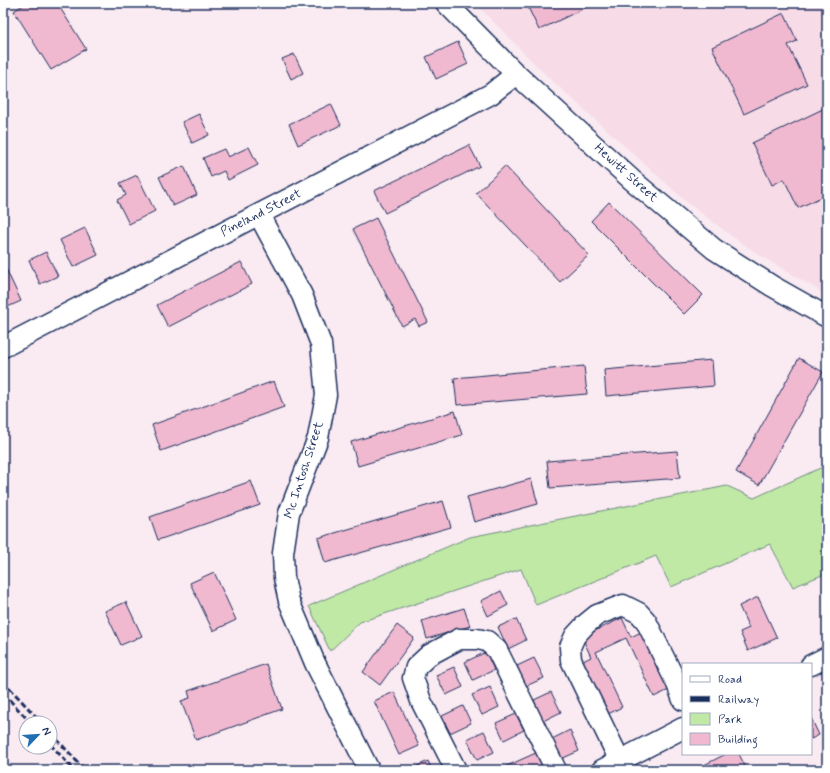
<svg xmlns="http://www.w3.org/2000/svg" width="830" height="773" viewBox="0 0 830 773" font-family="Mynerve,sans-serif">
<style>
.built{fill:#f7dbe7}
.green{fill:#c0e9a5;stroke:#6e8c82}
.building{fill:#f0b9d0;stroke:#1b2f5e}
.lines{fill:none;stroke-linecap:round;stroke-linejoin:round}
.minor-casing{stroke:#1b2f5e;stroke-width:23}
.minor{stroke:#fff;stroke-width:20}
.rail{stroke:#1b2f5e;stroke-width:3;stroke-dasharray:6 3;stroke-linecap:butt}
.labels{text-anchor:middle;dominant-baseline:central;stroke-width:3.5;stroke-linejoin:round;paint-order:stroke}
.street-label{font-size:13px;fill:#1b2f5e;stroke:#fff}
</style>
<rect width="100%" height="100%" fill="#faeaf1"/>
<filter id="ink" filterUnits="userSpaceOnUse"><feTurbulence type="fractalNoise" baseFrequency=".025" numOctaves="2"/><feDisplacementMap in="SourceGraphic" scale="8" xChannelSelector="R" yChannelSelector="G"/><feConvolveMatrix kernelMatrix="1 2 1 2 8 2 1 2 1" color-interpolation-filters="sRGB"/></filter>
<g filter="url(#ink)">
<path class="built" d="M475,3H827V295L761,256L729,234L688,203L548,77Z"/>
<path class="green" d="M827,465V573L793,587L770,544L671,587L656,556L536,605L521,569L360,622L330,651L309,606L470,537L727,486L754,498Z"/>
<g class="building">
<path d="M26,3H57L86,49L51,70L14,11Z"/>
<path d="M526,3H595L539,30Z"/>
<path d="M784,13L797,41L788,45L807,84L744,114L712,47Z"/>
<path d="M458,42L468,64L436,79L426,57Z"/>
<path d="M294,54L303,73L291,79L282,59Z"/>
<path d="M331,104L341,125L298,145L289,124Z"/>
<path d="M827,107V197L826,195L798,208L784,179L772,185L752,143Z"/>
<path d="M199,114L209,135L192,143L182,122Z"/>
<path d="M469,145L480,166L385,213L374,191Z"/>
<path d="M249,147L258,165L228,180L224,171L211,177L203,158L224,149L228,157Z"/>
<path d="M184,166L197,195L173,206L159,177Z"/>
<path d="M505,166L589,255L560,282L476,193Z"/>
<path d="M137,175L155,211L129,224L117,200L126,195L120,183Z"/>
<path d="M609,202L703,295L684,314L591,221Z"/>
<path d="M376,218L428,322L419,326L415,319L402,326L353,229Z"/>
<path d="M85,228L98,255L73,267L60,240Z"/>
<path d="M46,252L58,276L40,284L29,260Z"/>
<path d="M241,262L252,284L168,327L157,305Z"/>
<path d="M6,269L21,301L3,309V270Z"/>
<path d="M799,358L823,372L759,485L736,472Z"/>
<path d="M712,360L714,386L606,396L604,370Z"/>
<path d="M584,366L587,394L457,405L454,378Z"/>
<path d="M274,381L284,407L161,451L152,425Z"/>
<path d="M455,411L462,435L358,466L351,442Z"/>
<path d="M677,451L680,478L550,488L547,461Z"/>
<path d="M531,479L538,504L474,522L467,497Z"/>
<path d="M251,481L260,505L158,540L150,517Z"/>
<path d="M443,501L451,527L325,563L318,538Z"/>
<path d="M214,572L236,620L213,631L190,583Z"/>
<path d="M501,591L508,605L488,616L481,601Z"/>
<path d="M758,597L777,638L748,651L740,632L749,628L739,606Z"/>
<path d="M126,602L142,636L121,645L105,611Z"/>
<path d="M464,608L470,626L427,639L422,621Z"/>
<path d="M622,618L631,637L645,630L673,688L654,697L626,638L596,652L622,707L604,716L579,663L591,657L582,637Z"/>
<path d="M516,619L526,640L508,649L498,627Z"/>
<path d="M397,625L414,638L380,685L363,672Z"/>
<path d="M486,652L494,670L473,680L465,662Z"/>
<path d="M534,658L544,678L526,686L517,666Z"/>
<path d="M266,664L282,709L196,740L181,701L190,698L188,691Z"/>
<path d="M454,667L463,687L446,695L436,675Z"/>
<path d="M490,687L499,707L482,715L472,695Z"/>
<path d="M394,692L419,746L399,755L374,701Z"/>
<path d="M551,692L561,712L543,721L534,700Z"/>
<path d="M463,706L471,723L450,733L442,716Z"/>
<path d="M516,714L524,730L504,740L496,723Z"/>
<path d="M811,718L819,735L811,739Z"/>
<path d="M570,730L579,751L561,759L552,739Z"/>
<path d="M484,731L494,752L477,760L467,739Z"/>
<path d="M538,752L546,769L498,770Z"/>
<path d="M726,754H739L747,770H707L704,765Z"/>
<path d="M428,761L432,770H409Z"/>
</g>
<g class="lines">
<g class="minor-casing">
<g id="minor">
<path d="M446,3L516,74L632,180L714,249L772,286L827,317"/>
<path d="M259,215L302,295L321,344L326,395L318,438L289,513L283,553L284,578L289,601L315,663L369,770"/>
<path d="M3,347L491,94L516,74"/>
<path d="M811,665L827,657"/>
<path d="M620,761L571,660L570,647L575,636L586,624L597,615L623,605L639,613L646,621L677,684L683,700"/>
<path d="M456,770L421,701L413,678L416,667L429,655L459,639H477L487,641L497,650L556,770"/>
<path d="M602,770L683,728"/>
</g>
</g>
<use href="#minor" class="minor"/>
<g class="rail">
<path d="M3,681L42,723"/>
<path d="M3,693L31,723"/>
<path d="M50,732L85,770"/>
<path d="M50,744L74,770"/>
</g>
</g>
</g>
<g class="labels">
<g class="street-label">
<text transform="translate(626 173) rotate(42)">Hewitt Street</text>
<text transform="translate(261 213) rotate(-27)">Pineland Street</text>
<text transform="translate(304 470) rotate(-72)">Mc Intosh Street</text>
</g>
</g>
<rect width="830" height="773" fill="none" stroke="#fff" stroke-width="16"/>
<rect x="8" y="8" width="814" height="757" fill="none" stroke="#1b2f5e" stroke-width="1.5" filter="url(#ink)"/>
<rect x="682" y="663" width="130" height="92" fill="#ffffff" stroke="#a4acbf"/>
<rect x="690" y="676" width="20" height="6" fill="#ffffff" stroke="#a4acbf"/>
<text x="718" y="683" font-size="12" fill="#1b2f5e">Road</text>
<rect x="690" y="696" width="20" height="6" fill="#1b2f5e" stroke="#a4acbf"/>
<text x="718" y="703" font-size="12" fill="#1b2f5e">Railway</text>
<rect x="690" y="713" width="20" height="12" fill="#c0e9a5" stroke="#a4acbf"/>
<text x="718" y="723" font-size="12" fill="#1b2f5e">Park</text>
<rect x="690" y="733" width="20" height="12" fill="#f0b9d0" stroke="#a4acbf"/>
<text x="718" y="743" font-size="12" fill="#1b2f5e">Building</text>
<g transform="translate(38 735) rotate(65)"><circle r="19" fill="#ffffff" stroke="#a4acbf"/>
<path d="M0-3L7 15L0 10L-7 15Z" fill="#1f6fb2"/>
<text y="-6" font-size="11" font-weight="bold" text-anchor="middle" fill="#1b2f5e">N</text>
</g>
</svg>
